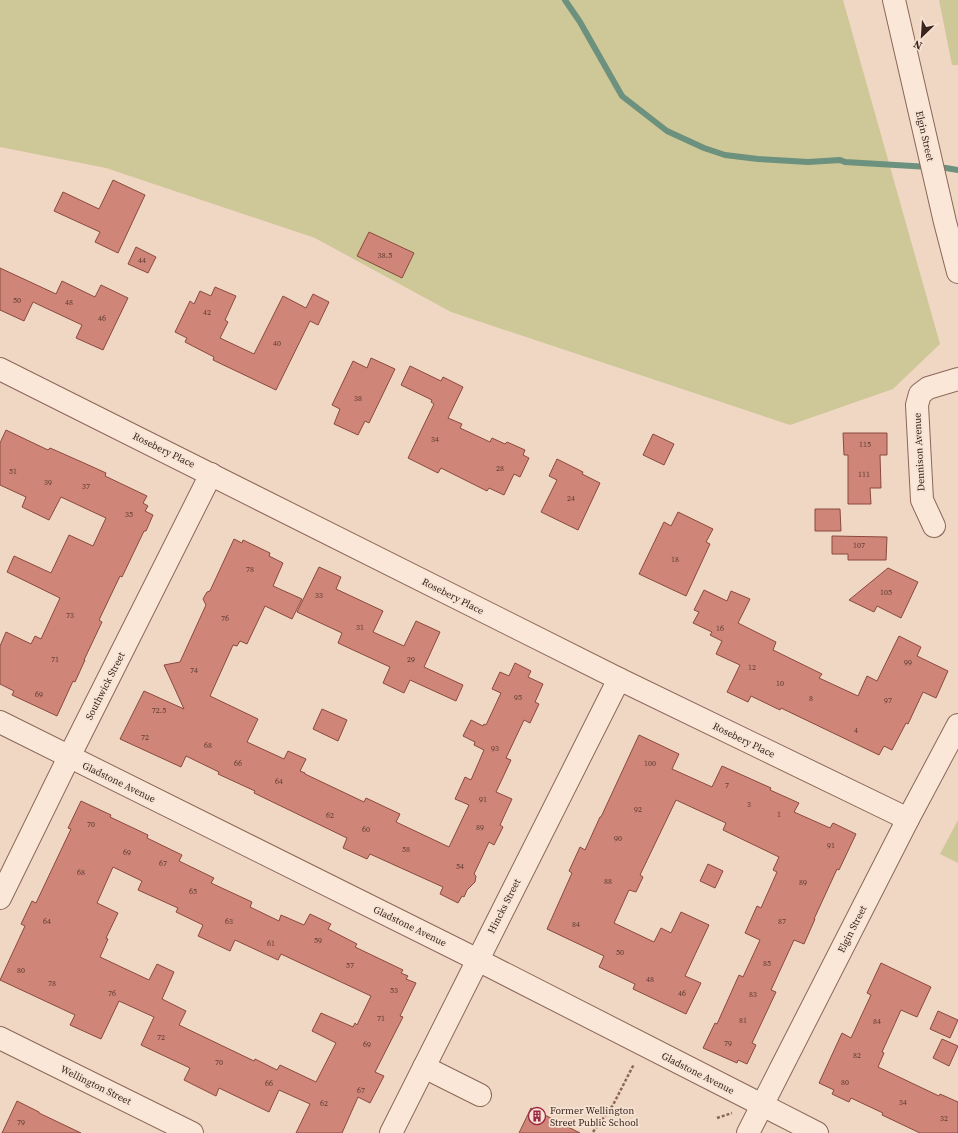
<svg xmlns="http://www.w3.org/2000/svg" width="958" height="1133" viewBox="0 0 958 1133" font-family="'Source Serif 4',serif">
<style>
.green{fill:#cec797}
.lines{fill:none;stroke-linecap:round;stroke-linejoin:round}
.stream{stroke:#6c917e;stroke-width:6}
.building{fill:#cf8678;stroke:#8a493e;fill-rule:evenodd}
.minor-casing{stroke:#8b6759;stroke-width:24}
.path{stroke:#8b6759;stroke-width:2.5;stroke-dasharray:3 2;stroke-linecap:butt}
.minor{stroke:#fae7d7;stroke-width:22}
.labels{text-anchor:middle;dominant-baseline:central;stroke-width:3.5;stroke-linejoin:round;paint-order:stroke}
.number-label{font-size:8px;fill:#5f3c34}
.street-label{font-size:10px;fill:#3a241e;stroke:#f7e3d3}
.poi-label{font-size:10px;fill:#3a241e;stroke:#f7e3d3;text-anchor:start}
</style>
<rect width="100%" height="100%" fill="#f0d7c3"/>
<g class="green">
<path d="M0,0H843L940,344L893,389L790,425L451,312L315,238L106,168L0,147Z"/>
<path d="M939,0H958V65H952Z"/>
<path d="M958,820V863L940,854Z"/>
</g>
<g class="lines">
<path class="stream" d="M565,0L580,22L622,96L667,131L704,148L725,155L758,159L808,162L840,160L845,162L946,168L958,170"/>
</g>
<g class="building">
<path d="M113,180L145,195L118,253L95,242L100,232L54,211L63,192L99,209Z"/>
<path d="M369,232L414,253L402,278L357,256Z"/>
<path d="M136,247L156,257L148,273L128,264Z"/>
<path d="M0,268L56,294L62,281L95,297L101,285L128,298L103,350L76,338L82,325L33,302L24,321L0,310Z"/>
<path d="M215,287L236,296L225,320L228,322L220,338L254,354L283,296L306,308L313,294L329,302L318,325L310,321L276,390L213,360L214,357L185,342L187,338L175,332L190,301L194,304L200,291L211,296Z"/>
<path d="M371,358L395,369L369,423L365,421L358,435L334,424L340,409L332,405L353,361L367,368Z"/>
<path d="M410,366L441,381L443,377L463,387L448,418L462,424L460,428L490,442L492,438L505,444L507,442L525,450L523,455L529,458L520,477L514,474L504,495L489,488L487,491L441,468L438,473L408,458L434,404L431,402L432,400L401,385Z"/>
<path d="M6,430L48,450L50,448L84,463L106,473L105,476L147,496L143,503L148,506L145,511L153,515L146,531H144L122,577L120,576L99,620L102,622L84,660H85L75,682L73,681L57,716L12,695L14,691L0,684V646L6,632L31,644L35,636L41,639L60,598L7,572L14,556L51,573L69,535L93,546L106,518L61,497L49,520L22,507L26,497L0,485V443Z"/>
<path d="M843,433H887V455H880L881,488H870L871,504H848V455H844Z"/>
<path d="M653,434L674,444L664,465L643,455Z"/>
<path d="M557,459L583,472L582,474L600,483L578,530L541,512L557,480L549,476Z"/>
<path d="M815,509H840L841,531H815Z"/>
<path d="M678,512L713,529L706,542L710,544L686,596L639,574L664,522L671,526Z"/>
<path d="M832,536L887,537L886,560H848V554H832Z"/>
<path d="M234,539L242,543L243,540L270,553L269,556L283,563L273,586L302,599L292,619L265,606L247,644L240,641L237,646L233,645L210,696L258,719L247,742L284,759L288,751L306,759L300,771L305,773V774L364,802L366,798L400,814L396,822L449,847L469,805L455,799L465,777L471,780L484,750L474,745L475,742L463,736L471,720L483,726L484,724L486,725L501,693L492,689L500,672L509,676L515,663L531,671L528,677L543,684L535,702L539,704L530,723L524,720L506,758L511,760L496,792L512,799L500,825L503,827L494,845L489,842L474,874L476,876L475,882L467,890L464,897L462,896L458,903L440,894L443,887L370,854L367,859L343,848L347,838L254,793L255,791L218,774L219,772L186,756L181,767L120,739L144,691L184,709L164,665L180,662L206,605L203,599L207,592L210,591Z"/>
<path d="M319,567L341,577L336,589L383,611L373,632L404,646L416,621L440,632L424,667L463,685L456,701L410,680L404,693L383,683L390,667L338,643L342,633L297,612Z"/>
<path d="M888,568L918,582L901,618L877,606L874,612L849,600Z"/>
<path d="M704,590L727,601L731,591L750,599L738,623L776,642L773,650L822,674L819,678L858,696L867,676L877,681L899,636L921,647L917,656L948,671L936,698L923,692L908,724L906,723L892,750L884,746L879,755L781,708L780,710L751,696L748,702L727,692L740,665L716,654L722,641L710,635L712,632L693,623L699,612L694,610Z"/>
<path d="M322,709L347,720L338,741L313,729Z"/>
<path d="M639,735L679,754L672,769L712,787L722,766L771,788L770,790L799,803L794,812L830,828L833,823L856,834L839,870L837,869L814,919H815L804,944L794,940L771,990L776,992L752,1043L756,1045L747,1064L738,1060L737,1063L703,1048L715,1023L717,1024L739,975L743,977L760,940L745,933L757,906L761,908L777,872L773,870L779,857L723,830L726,823L676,800L640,875L643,877L636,892L629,890L614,923L654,942L661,928L671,933L681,912L709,925L685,976L701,983L686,1014L633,989L635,984L599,967L604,956L547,929L572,873L569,871L580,847L585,850L600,817H601Z"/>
<path d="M81,801L111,815L110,817L148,835L147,838L182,855L179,861L214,878L211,883L252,902L250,907L279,921L281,915L304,925L310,914L331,924L328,929L357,944L355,947L403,970L401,973L408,976L406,979L416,983L400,1016L403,1017L375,1072L384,1076L370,1103L358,1097L342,1133H296L310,1104L279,1090L269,1112L219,1088L216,1096L184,1080L190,1068L141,1045L154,1017L119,1001L101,1039L70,1025L75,1015L0,980L25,926L21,924L32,901L36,903L71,829L68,828ZM113,867L142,881L138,890L178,908L176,912L203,925L198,936L230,951L235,940L278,960L281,954L371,996L357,1025L355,1023L353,1027L321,1013L312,1031L336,1043L316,1082L280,1065L277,1070L255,1059L254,1061L179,1025L186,1011L162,999L174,972L157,964L149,980L100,957L108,939L106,938L118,913L97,903Z"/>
<path d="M708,864L723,871L715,888L700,881Z"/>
<path d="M881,963L931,987L917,1017L901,1010L882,1052L884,1053L878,1067L939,1096L940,1094L958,1102V1133H920L882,1115L883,1113L851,1098L849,1102L832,1094L834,1090L819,1083L842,1033L851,1038L871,995L867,993Z"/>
<path d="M938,1011L958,1020L950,1038L930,1029Z"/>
<path d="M942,1039L958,1046L949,1066L933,1058Z"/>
<path d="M17,1101L39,1112V1113L81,1133H2Z"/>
<path d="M531,1108L580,1133H519Z"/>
</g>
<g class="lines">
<g class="minor-casing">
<g id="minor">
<path d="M894,0L945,222L958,272"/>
<path d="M0,369L619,679L908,819"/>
<path d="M934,526L922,500L917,405L920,394L928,388L958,379"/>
<path d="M0,722L462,952L817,1133"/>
<path d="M0,898L69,757L211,474"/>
<path d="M0,1038L192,1133"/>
<path d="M424,1067L480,1095"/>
<path d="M391,1133L619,679"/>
<path d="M748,1133L908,819L958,725"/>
</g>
</g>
<g class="path">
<path d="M717,1118L732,1113"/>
<path d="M593,1132L613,1105L634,1064"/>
</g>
<use href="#minor" class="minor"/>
</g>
<defs>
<g id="building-ring" transform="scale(0.9)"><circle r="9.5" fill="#f7e3d3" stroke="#9c2745" stroke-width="1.5"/><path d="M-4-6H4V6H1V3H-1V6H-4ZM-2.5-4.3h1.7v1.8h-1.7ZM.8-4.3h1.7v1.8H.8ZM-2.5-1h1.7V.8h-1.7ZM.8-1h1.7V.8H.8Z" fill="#9c2745"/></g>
</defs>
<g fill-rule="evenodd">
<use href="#building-ring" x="537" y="1116"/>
</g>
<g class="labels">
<g class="number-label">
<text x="385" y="255">38.5</text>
<text x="142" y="260">44</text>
<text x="17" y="300">50</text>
<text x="69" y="302">48</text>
<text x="207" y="312">42</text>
<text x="102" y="318">46</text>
<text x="277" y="343">40</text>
<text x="358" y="398">38</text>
<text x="435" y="439">34</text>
<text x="865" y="444">115</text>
<text x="500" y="468">28</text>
<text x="13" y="471">51</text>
<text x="864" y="474">111</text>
<text x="48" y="482">39</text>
<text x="86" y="486">37</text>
<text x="571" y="498">24</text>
<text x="129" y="514">35</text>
<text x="859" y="545">107</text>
<text x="675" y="559">18</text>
<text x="250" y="569">78</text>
<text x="886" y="592">105</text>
<text x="319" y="595">33</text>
<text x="70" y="615">73</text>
<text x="225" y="618">76</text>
<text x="360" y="627">31</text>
<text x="720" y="628">16</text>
<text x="55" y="659">71</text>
<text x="411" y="659">29</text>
<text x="908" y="662">99</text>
<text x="752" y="667">12</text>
<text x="194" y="670">74</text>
<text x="780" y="683">10</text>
<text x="39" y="694">69</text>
<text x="518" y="697">95</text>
<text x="811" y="698">8</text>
<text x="888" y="700">97</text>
<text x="159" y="710">72.5</text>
<text x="856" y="730">4</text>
<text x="145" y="737">72</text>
<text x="208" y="745">68</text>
<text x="495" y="748">93</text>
<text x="238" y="763">66</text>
<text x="650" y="763">100</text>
<text x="279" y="781">64</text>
<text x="727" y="785">7</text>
<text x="483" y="799">91</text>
<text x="749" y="804">3</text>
<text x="638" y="809">92</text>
<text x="779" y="814">1</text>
<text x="330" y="815">62</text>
<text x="91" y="824">70</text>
<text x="480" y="827">89</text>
<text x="366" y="829">60</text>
<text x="618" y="838">90</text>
<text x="831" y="845">91</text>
<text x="406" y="849">58</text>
<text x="127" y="852">69</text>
<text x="163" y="863">67</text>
<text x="460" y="866">54</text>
<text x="81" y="872">68</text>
<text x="608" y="881">88</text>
<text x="803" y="882">89</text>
<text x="193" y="891">65</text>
<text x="47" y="921">64</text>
<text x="229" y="921">63</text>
<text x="782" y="921">87</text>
<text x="576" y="924">84</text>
<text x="318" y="940">59</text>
<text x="271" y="943">61</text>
<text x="620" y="952">50</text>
<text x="767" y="963">85</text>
<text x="350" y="965">57</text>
<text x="21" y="970">80</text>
<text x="650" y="979">48</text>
<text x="52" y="983">78</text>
<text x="394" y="990">53</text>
<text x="112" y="993">76</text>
<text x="682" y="993">46</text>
<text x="753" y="994">83</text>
<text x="381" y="1018">71</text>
<text x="743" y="1020">81</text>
<text x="877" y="1021">84</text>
<text x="161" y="1037">72</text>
<text x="728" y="1043">79</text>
<text x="367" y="1044">69</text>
<text x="857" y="1055">82</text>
<text x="219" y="1062">70</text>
<text x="845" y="1082">80</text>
<text x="269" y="1083">66</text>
<text x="361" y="1090">67</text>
<text x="903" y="1102">34</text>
<text x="324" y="1103">62</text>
<text x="944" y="1118">32</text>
<text x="21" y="1122">79</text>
</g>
<g class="street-label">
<text transform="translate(925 136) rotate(77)">Elgin Street</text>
<text transform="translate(164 450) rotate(26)">Rosebery Place</text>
<text transform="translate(919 452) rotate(-93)">Dennison Avenue</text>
<text transform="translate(453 596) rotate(27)">Rosebery Place</text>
<text transform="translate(105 686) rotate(-63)">Southwick Street</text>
<text transform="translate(744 740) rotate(26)">Rosebery Place</text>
<text transform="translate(119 782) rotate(26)">Gladstone Avenue</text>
<text transform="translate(504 906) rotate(-63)">Hincks Street</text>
<text transform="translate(410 926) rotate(26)">Gladstone Avenue</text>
<text transform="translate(852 929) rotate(-63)">Elgin Street</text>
<text transform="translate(698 1073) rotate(27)">Gladstone Avenue</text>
<text transform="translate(96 1085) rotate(26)">Wellington Street</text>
</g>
<g class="poi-label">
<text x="550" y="1110">Former Wellington<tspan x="550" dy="12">Street Public School</tspan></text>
</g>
</g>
<g transform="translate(922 36) rotate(205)" stroke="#f7e3d3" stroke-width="3" paint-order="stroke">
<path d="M0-3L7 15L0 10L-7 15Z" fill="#3a241e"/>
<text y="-6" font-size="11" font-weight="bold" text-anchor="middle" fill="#3a241e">N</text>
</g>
</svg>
